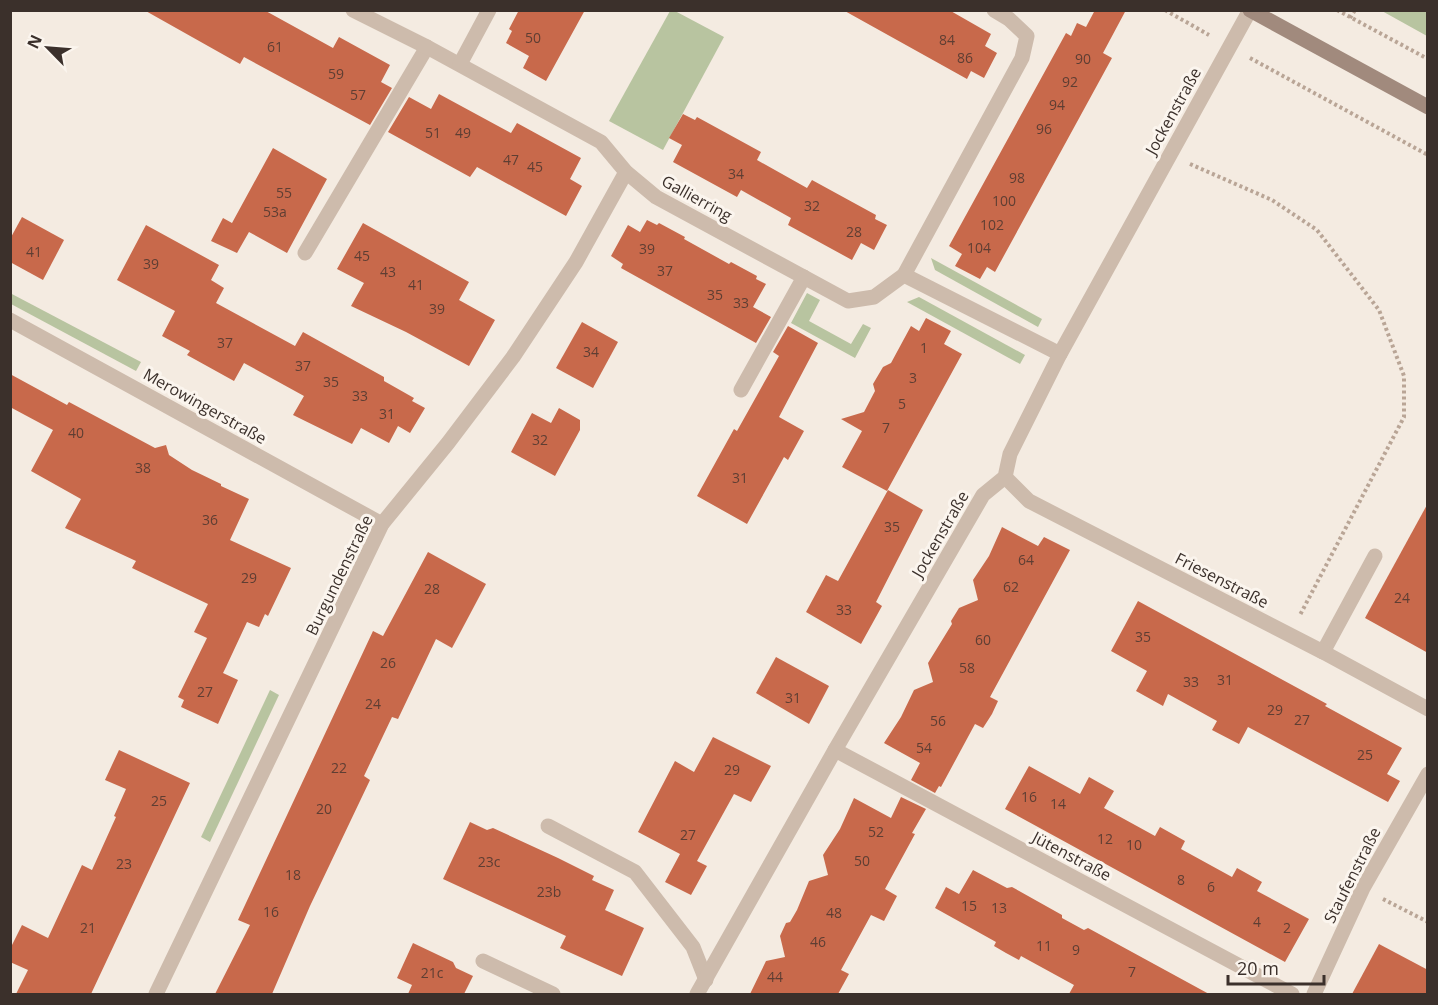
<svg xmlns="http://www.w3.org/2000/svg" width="1438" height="1005" viewBox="0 0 1438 1005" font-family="'Open Sans',sans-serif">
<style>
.green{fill:#b8c4a0}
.building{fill:#c8694b}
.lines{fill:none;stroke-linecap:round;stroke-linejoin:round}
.path{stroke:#b9a596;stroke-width:4;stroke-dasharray:3 3;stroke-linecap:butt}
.service{stroke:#cdbbac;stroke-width:15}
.minor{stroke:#cdbbac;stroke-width:15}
.secondary{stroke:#a18a7d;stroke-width:15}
.labels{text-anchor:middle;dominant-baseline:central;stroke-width:6;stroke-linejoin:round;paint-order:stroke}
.number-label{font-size:14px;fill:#5e3e33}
.street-label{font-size:16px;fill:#3b302b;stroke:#fbf5ee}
</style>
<rect width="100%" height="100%" fill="#f4ebe1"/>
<g class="green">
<path d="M670,11H675L724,37L663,150L609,121Z"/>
<path d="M1382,11H1427V36Z"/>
<path d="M931,258L1042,319L1038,327L935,270Z"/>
<path d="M10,293L141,362L136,371L11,304Z"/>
<path d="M807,293L820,300L809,321L851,344L863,324L871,328L855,358L791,323Z"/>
<path d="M919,297L1025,355L1020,364L907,302Z"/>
<path d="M270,690L279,695L210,842L201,837Z"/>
</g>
<g class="building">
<path d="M144,10H264L333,48L339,37L390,65L381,82L392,88L370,125L244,57L240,64Z"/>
<path d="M519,10H585L546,81L523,68L529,56L506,43L512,31L509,29Z"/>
<path d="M843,10H949L991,34L985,46L997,53L984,78L971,71L967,79Z"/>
<path d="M1095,10H1126L1103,53L1112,58L995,272L987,267L980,279L955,266L962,254L949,246L1066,33L1071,36L1077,23L1086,27Z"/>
<path d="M439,94L511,133L517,123L581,158L570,179L582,186L566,216L477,167L470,177L388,132L409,97L431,109Z"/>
<path d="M683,114L695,120L697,117L761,152L757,160L807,188L812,180L876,215L875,219L887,225L874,250L861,243L852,260L788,225L791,218L741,190L737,197L673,162L682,145L669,138Z"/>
<path d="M273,148L327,179L287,253L249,232L237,253L211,241L223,218L232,223Z"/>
<path d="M22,217L64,240L43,280L10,262V239Z"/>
<path d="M647,220L657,225L659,223L685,237L684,239L729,264L731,262L757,276L756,279L766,284L753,307L771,317L756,343L621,268L623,264L611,256L628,225L640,232Z"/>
<path d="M363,223L469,282L459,300L495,320L469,366L406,332L351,306L364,283L337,269Z"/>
<path d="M146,225L219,265L211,280L224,288L216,303L295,346L303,332L384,377V381L414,398L412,401L425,408L410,433L398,426L389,443L361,428L352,444L293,415L304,396L244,363L234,381L187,355L190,351L162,336L175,311L117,280Z"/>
<path d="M926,318L951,331L944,344L962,354L887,491L842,467L862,431L841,419L864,412L875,391L873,384L883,367L891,363L911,326L919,331Z"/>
<path d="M582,322L618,342L593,388L556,368Z"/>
<path d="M788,326L818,343L779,417L804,431L788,460L784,457L747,524L697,496L734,429L737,431L779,356L773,352Z"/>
<path d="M10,374L67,405L69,402L155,448L166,445L169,455L192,470L221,484V486L249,499L230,540L291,568L268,616L265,614L259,627L247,622L226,667L223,673L238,680L218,724L181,707L184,700L178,697L207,638L194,632L208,604L132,568L136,561L65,528L81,499L31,471L53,430L10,407Z"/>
<path d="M559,408L580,420V430L555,476L511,452L532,413L551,423Z"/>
<path d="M888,490L923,510L876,602L882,606L861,644L806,612L826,575L838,581Z"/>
<path d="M1428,503V653L1365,618Z"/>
<path d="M1002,527L1038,546L1044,537L1070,550L990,697L998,701L992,714L983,728L975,724L941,787L939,786L935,793L911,780L920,763L884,743L901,717L914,690L933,682L928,663L952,624L951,621L959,608L978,600L973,580L989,556Z"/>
<path d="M428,552L486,584L452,648L436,639L398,719L392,717L364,776L370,780L310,906L272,994H215L250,925L238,920L373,631L383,636Z"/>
<path d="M1138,601L1327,704L1325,706L1402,748L1387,774L1400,781L1388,802L1248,727L1239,744L1212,730L1217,721L1168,694L1163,706L1136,691L1147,671L1111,651Z"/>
<path d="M776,657L829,686L809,724L756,693Z"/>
<path d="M713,737L771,766L751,802L734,794L697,861L707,866L691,895L665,882L680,854L638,832L675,761L694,772Z"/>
<path d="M119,750L190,783L91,994H16L28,970L10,962V949L22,925L48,938L82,865L92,870L116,817L114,816L126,789L105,780Z"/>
<path d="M1029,766L1080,794L1089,777L1114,791L1104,808L1155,836L1160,827L1185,841L1181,849L1232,877L1237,868L1262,882L1257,891L1309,919L1285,962L1005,809Z"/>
<path d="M901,797L926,809L912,833L915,834L885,889L897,896L884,921L871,915L841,970L849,974L838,994H750L766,961L785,957L780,936L786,923L790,922L797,910L809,881L828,875L823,855L840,829L854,798L891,818Z"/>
<path d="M470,822L487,830L493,828L558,858L594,876L592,880L614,890L605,910L644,928L622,976L560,948L566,936L443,879Z"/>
<path d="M973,870L1007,888L1012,887L1062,915V918L1084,930L1088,928L1209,994H1069L1074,985L1021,956L1019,960L1006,953L994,946L996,942L935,908L946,887L959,894Z"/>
<path d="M413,943L453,962L456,968L473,976L464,994H408L412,985L397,978Z"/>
<path d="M1379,944L1428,970V994H1352Z"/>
</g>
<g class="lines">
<g class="path">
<path d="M1165,10L1209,35"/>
<path d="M1337,10L1428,59"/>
<path d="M1350,18L1355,10"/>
<path d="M1250,58L1428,155"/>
<path d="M1190,164L1272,200L1317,230L1379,310L1404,376V417L1300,615"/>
<path d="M1383,899L1428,922"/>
</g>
<g class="service">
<path d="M305,253L427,47"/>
<path d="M1323,652L1375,556"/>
</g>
<g class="minor">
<path d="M353,10L427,47L601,142L626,172L656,197L848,301L874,297L904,275L1022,58L1027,36L1009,19L994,10"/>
<path d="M460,64L489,10"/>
<path d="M904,275L1060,354"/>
<path d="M10,320L382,524"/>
<path d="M741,390L804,277"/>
<path d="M1005,477L1029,501L1323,652L1428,709"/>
<path d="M835,750L1292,994"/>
<path d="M548,826L635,872L693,947L706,980"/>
<path d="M483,961L553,994"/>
<path d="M156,994L382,524L448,443L513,357L576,262L626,172"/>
<path d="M697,994L835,750L983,495L1005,477L1010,454L1060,354L1250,10"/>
<path d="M1314,994L1363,888L1428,774"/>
</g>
<path class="secondary" d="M1250,10L1428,107"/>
</g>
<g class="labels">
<g class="number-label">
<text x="533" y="37">50</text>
<text x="947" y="39">84</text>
<text x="275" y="46">61</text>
<text x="965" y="57">86</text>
<text x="1083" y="58">90</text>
<text x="336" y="73">59</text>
<text x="1070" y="81">92</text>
<text x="358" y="94">57</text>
<text x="1057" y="104">94</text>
<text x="1044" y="128">96</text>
<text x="433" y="132">51</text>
<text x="463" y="132">49</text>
<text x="511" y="159">47</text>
<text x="535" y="166">45</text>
<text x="736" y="173">34</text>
<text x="1017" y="177">98</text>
<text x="284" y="192">55</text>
<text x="1004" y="200">100</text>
<text x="812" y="205">32</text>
<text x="275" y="211">53a</text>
<text x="992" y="224">102</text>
<text x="854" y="231">28</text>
<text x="979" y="247">104</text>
<text x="647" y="248">39</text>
<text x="34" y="251">41</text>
<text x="362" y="255">45</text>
<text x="151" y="263">39</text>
<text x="665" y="270">37</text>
<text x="388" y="271">43</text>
<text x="416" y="284">41</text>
<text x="715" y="294">35</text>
<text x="741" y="302">33</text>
<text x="437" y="308">39</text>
<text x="225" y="342">37</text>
<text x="924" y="347">1</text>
<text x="591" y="351">34</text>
<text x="303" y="365">37</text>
<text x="913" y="377">3</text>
<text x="331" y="381">35</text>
<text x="360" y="395">33</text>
<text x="902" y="403">5</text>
<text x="387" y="413">31</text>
<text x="886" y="427">7</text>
<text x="76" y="432">40</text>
<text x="540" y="439">32</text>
<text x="143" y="467">38</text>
<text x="740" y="477">31</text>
<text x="210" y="519">36</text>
<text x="892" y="526">35</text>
<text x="1026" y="559">64</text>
<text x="249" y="577">29</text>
<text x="1011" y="586">62</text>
<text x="432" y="588">28</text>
<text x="1402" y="597">24</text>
<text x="844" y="609">33</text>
<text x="1143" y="636">35</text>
<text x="983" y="639">60</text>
<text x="388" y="662">26</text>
<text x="967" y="667">58</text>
<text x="1225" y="679">31</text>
<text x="1191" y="681">33</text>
<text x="205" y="691">27</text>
<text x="793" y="697">31</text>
<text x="373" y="703">24</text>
<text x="1275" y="709">29</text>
<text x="1302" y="719">27</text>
<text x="938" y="720">56</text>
<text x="924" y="747">54</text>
<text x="1365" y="754">25</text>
<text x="339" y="767">22</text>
<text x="732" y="769">29</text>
<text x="1029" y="796">16</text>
<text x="159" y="800">25</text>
<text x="1058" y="803">14</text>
<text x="324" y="808">20</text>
<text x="876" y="831">52</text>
<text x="688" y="834">27</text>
<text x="1105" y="838">12</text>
<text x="1134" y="844">10</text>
<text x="862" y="860">50</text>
<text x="489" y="861">23c</text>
<text x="124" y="863">23</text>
<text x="293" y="874">18</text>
<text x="1181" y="879">8</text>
<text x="1211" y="886">6</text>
<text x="549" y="891">23b</text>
<text x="969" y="905">15</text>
<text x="999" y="907">13</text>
<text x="271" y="911">16</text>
<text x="834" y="912">48</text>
<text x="1257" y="921">4</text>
<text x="88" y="927">21</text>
<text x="1287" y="927">2</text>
<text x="818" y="941">46</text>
<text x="1044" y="945">11</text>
<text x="1076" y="949">9</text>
<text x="1132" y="971">7</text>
<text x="432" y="972">21c</text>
<text x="775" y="976">44</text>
</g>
<g class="street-label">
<text transform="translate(1173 111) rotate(-61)">Jockenstraße</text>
<text transform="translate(697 198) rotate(29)">Gallierring</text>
<text transform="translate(205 406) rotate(29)">Merowingerstraße</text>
<text transform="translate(940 534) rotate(-60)">Jockenstraße</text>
<text transform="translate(339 575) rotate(-64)">Burgundenstraße</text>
<text transform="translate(1222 580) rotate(27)">Friesenstraße</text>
<text transform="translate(1072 856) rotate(28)">Jütenstraße</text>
<text transform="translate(1352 875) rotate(-63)">Staufenstraße</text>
</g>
</g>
<rect width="1438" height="1005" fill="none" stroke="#3b302b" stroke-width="24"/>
<g transform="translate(48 48) rotate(295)" stroke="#fbf5ee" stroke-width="4.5" paint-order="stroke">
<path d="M0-4.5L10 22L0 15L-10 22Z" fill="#3b302b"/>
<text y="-9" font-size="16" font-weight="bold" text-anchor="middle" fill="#3b302b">N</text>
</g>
<path d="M1228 975v9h96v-9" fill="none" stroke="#3b302b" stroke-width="3"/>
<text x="1237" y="975" font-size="18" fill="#3b302b" stroke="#fbf5ee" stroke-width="4.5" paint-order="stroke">20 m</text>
</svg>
